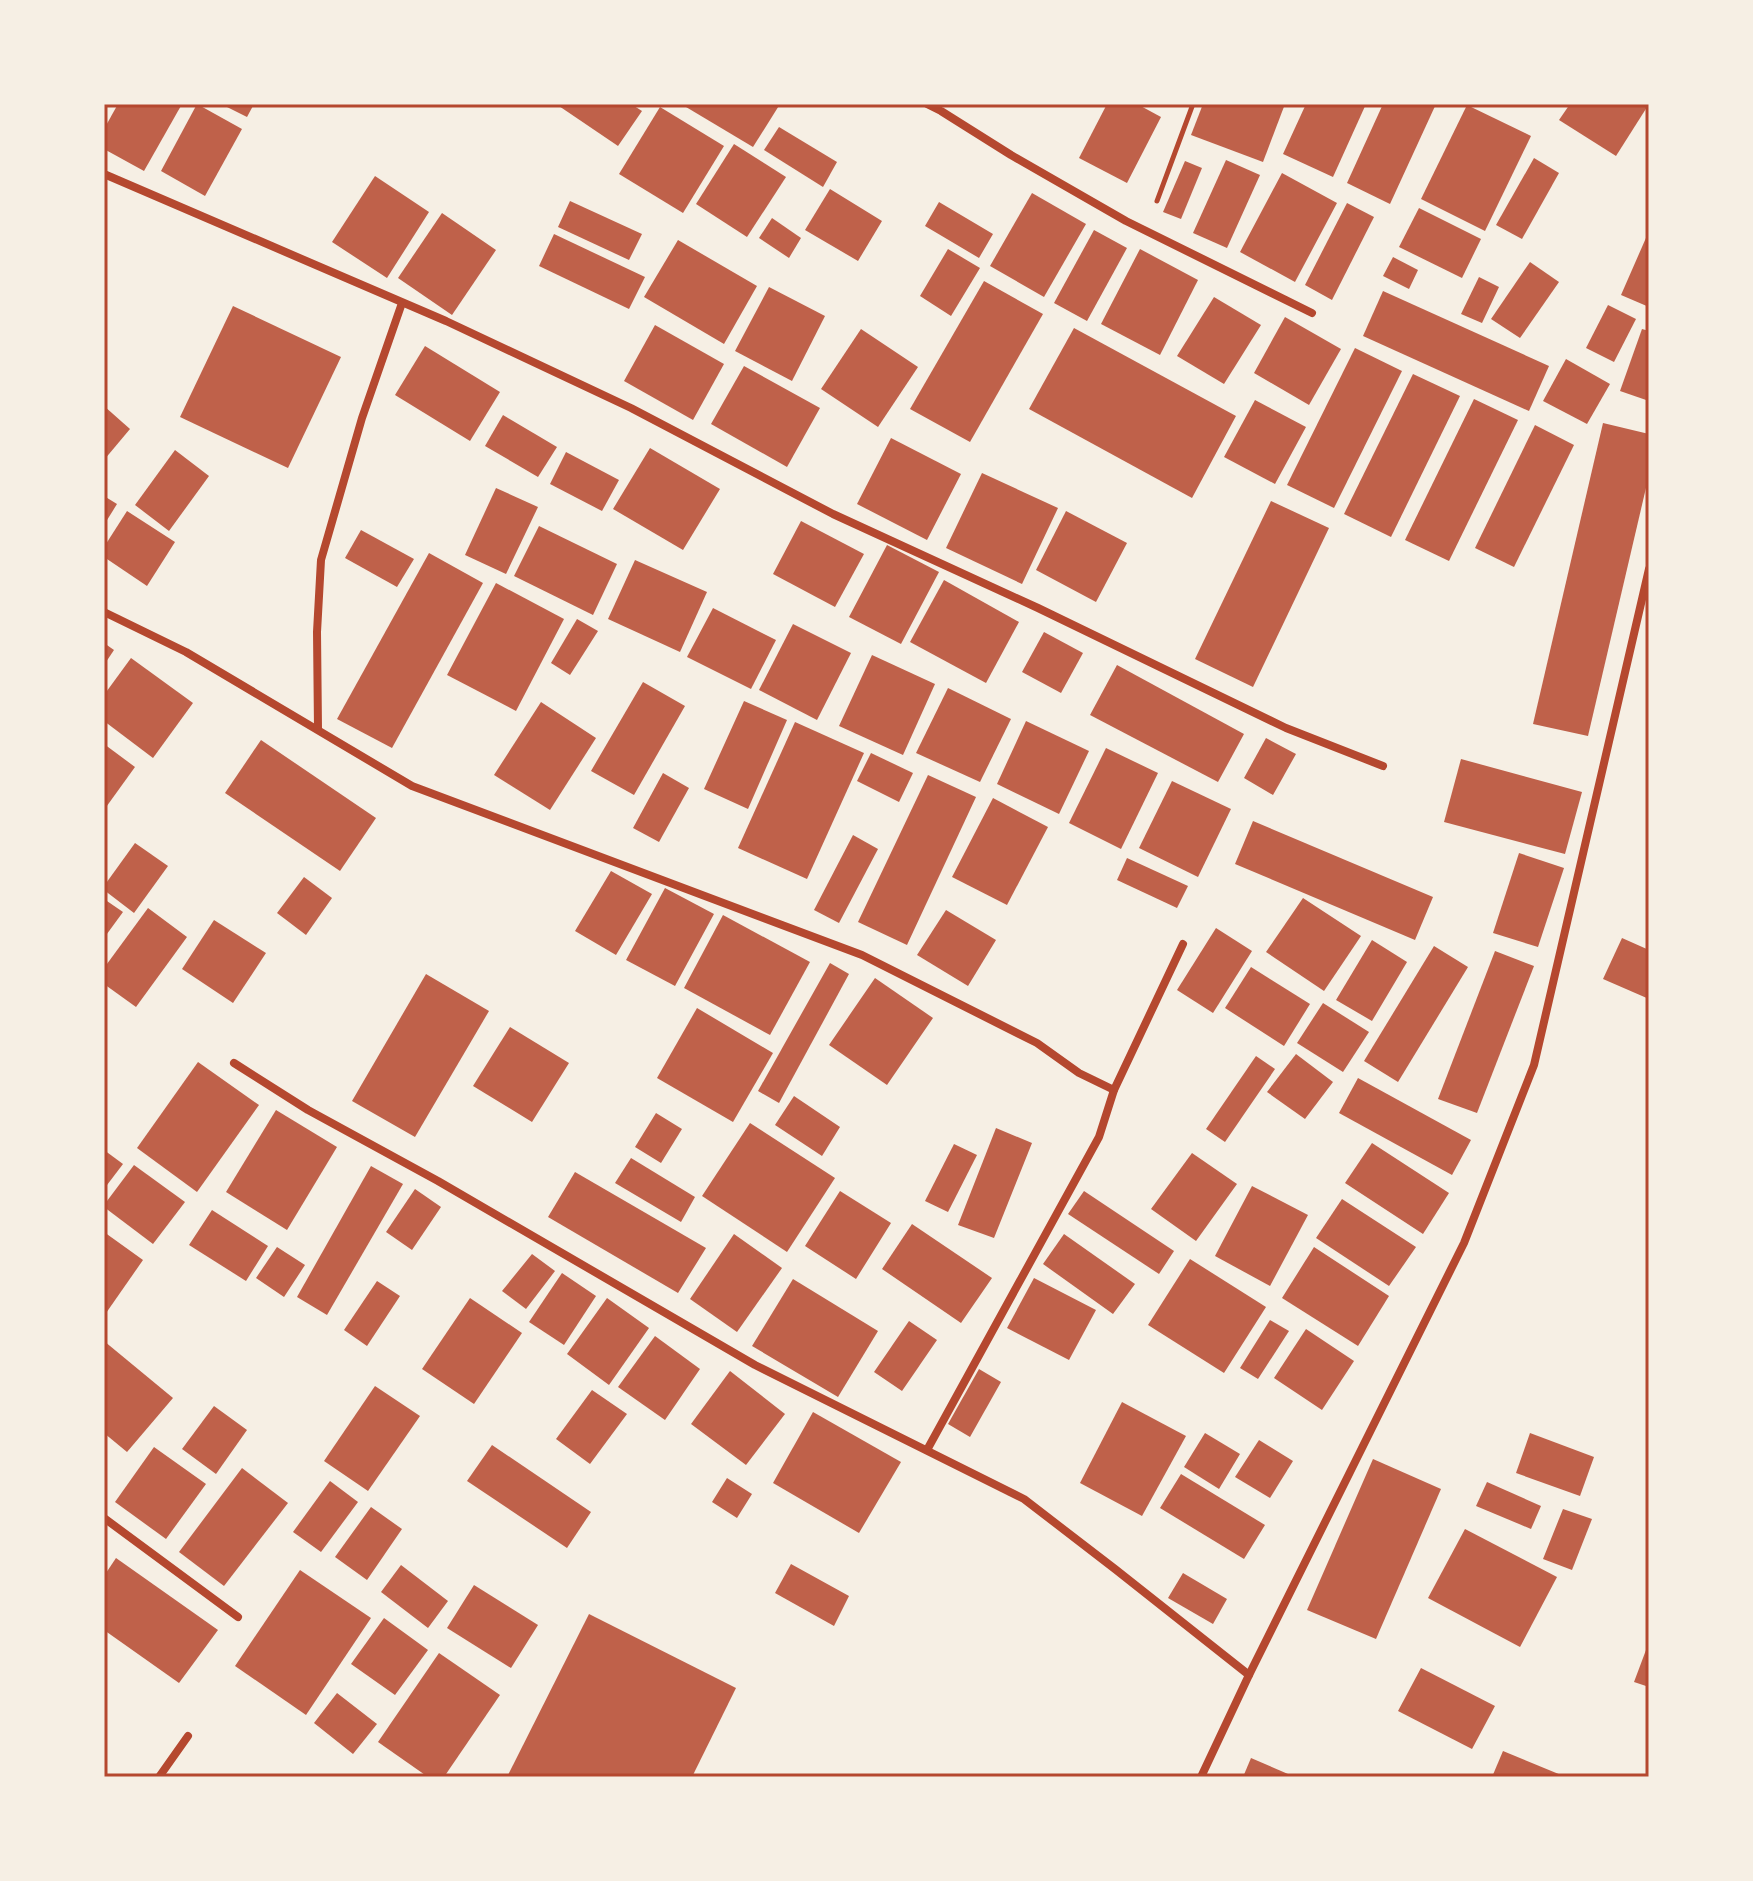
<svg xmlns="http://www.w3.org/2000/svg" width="1753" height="1881" viewBox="0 0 1753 1881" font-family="Figtree,sans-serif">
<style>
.building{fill:#bf614a}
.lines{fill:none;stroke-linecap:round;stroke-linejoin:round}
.path{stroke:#b5482f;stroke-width:5}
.minor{stroke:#b5482f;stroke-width:8}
.neatline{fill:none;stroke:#b5482f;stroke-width:3}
</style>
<rect width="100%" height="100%" fill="#f6efe4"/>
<g class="building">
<path d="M118,104H182L144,171L104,149V129Z"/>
<path d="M197,104L242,129L205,196L161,171Z"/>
<path d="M221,104H254L247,117Z"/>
<path d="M556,104H631L642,111L618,146Z"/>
<path d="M681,104H780L753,147Z"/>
<path d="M1107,104H1137L1161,117L1127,183L1079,158Z"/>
<path d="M1203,104H1285L1263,162L1191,135Z"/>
<path d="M1306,104H1366L1333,177L1283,154Z"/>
<path d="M1383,104H1436L1390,204L1347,183Z"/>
<path d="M1570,104H1649L1616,156L1559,120Z"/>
<path d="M1467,105L1531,136L1485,231L1421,199Z"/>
<path d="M660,107L724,146L683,213L619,174Z"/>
<path d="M779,127L837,162L823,187L764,150Z"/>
<path d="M734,144L786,177L747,237L696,204Z"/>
<path d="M1534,158L1559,173L1522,239L1496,225Z"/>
<path d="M1226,160L1260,175L1227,248L1193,233Z"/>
<path d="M1185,161L1202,168L1181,219L1163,212Z"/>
<path d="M1282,173L1337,203L1295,282L1240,252Z"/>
<path d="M375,176L429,212L387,278L332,242Z"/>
<path d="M830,189L882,221L858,261L805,230Z"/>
<path d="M1032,193L1086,224L1044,297L990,266Z"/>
<path d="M570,201L642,234L629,260L558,227Z"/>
<path d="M939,202L993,234L979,258L925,226Z"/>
<path d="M1347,203L1374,217L1332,300L1305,285Z"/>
<path d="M1419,208L1481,239L1462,278L1399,247Z"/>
<path d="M442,213L496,250L452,315L398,278Z"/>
<path d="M772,218L801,238L789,258L759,238Z"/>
<path d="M1094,230L1127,248L1087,321L1054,303Z"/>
<path d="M1649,231V307L1621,295Z"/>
<path d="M554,234L645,277L629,309L539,266Z"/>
<path d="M678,240L757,286L724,344L644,297Z"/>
<path d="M948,249L980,268L951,316L920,296Z"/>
<path d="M1140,249L1198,280L1160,355L1101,324Z"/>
<path d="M1393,257L1418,270L1409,289L1383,276Z"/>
<path d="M1530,262L1559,282L1520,338L1491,319Z"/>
<path d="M1479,277L1499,287L1482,323L1461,314Z"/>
<path d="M984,281L1043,314L970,442L910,409Z"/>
<path d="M769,287L825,316L792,381L735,351Z"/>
<path d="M1383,291L1549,366L1529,411L1363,336Z"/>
<path d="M1214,297L1261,325L1224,384L1177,356Z"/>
<path d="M1608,305L1636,319L1614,362L1586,348Z"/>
<path d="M233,306L341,357L288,468L180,417Z"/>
<path d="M1285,317L1341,349L1309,405L1254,373Z"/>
<path d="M655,325L724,364L693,420L624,381Z"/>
<path d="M1074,328L1236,416L1192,498L1029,409Z"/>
<path d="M861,329L918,367L878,427L821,389Z"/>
<path d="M1642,329L1649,331V401L1620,391Z"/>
<path d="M425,346L500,392L470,441L395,395Z"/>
<path d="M1355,348L1402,371L1334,508L1287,485Z"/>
<path d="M1566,359L1610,384L1587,424L1543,401Z"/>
<path d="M744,366L820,408L787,467L711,424Z"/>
<path d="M1413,374L1460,396L1391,537L1344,514Z"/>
<path d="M1474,399L1518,420L1449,561L1405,540Z"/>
<path d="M1255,400L1306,427L1275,484L1224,457Z"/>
<path d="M104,406L130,429L104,460Z"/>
<path d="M503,415L557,447L538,477L485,446Z"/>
<path d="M1603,423L1649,434V475L1588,736L1533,724Z"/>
<path d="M1535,425L1574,445L1514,567L1475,548Z"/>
<path d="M891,438L961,474L927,540L857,504Z"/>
<path d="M650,448L720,489L683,550L613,509Z"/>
<path d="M175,450L209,476L169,531L135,505Z"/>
<path d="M566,452L619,480L602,511L550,484Z"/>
<path d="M982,473L1058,508L1022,584L946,548Z"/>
<path d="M496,488L538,507L506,574L465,555Z"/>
<path d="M104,496L117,504L104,525Z"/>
<path d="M1271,501L1329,528L1253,687L1195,659Z"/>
<path d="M127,511L175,542L147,586L104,557V547Z"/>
<path d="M1066,511L1127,543L1096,602L1036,570Z"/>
<path d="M801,521L864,554L835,607L773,574Z"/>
<path d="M539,526L617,564L593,615L514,576Z"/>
<path d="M361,530L414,559L397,587L345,558Z"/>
<path d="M887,545L939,572L901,644L849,617Z"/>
<path d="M429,553L483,583L392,748L337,719Z"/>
<path d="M635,560L707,592L680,652L608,619Z"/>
<path d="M944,580L1019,622L986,683L910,642Z"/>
<path d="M496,583L564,619L516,711L447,675Z"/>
<path d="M713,608L776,640L751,689L687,657Z"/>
<path d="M577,619L598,631L570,675L551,663Z"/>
<path d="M793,624L851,653L817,720L759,690Z"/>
<path d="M1044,632L1083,653L1061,693L1022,672Z"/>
<path d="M104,643L114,650L104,665Z"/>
<path d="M872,655L935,684L903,755L839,726Z"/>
<path d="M131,658L193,703L153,758L104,721V695Z"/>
<path d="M1117,665L1244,734L1218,782L1090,715Z"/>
<path d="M643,682L685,706L634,795L591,771Z"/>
<path d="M948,688L1011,719L980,782L916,753Z"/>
<path d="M744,701L787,720L748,809L704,789Z"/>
<path d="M541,702L596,738L550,810L494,775Z"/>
<path d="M1026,721L1089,751L1059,814L997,784Z"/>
<path d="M795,722L864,753L807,879L738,848Z"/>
<path d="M1266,738L1296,754L1273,795L1244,778Z"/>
<path d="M261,740L376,818L340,871L225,793Z"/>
<path d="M104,744L135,767L104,810Z"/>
<path d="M1106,748L1158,773L1121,849L1069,823Z"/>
<path d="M871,753L913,773L899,802L857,781Z"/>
<path d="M1461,759L1582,792L1565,854L1444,822Z"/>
<path d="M663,773L689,788L659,842L633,828Z"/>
<path d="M928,775L976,797L907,945L858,922Z"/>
<path d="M1172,781L1231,809L1198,877L1139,848Z"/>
<path d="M993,798L1048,827L1007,905L952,877Z"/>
<path d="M1253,821L1433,897L1415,940L1235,864Z"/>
<path d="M853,835L878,849L839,923L814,910Z"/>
<path d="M135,843L168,866L134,913L104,890V886Z"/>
<path d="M1519,853L1564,868L1538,947L1493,933Z"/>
<path d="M1127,858L1188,886L1177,908L1117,880Z"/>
<path d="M611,871L652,894L616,955L575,931Z"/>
<path d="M304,877L332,898L306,935L277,913Z"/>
<path d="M665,888L714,914L675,986L626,960Z"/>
<path d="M1303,898L1361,936L1324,991L1266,952Z"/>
<path d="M104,899L123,912L104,938Z"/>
<path d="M148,908L187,937L136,1007L104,984V968Z"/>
<path d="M946,910L996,940L968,986L917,955Z"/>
<path d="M723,915L810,962L770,1035L684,988Z"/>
<path d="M214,920L266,953L233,1003L182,969Z"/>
<path d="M1216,928L1252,951L1213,1013L1177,990Z"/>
<path d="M1622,938L1649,950V999L1603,979Z"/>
<path d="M1372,940L1407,962L1372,1021L1336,1000Z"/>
<path d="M1434,946L1468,967L1398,1082L1364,1061Z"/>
<path d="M1495,951L1534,966L1477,1113L1438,1099Z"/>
<path d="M830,963L849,974L779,1103L758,1091Z"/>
<path d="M1251,967L1310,1004L1284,1046L1225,1008Z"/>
<path d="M426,974L489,1011L415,1137L352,1101Z"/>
<path d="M875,978L933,1018L887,1085L829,1045Z"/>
<path d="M1323,1003L1369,1032L1343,1072L1297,1043Z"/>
<path d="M697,1008L773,1053L733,1122L657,1078Z"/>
<path d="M510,1027L569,1063L532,1122L473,1086Z"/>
<path d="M1296,1054L1333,1082L1305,1119L1267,1092Z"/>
<path d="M1256,1056L1275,1069L1225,1142L1206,1129Z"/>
<path d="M198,1062L259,1105L197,1192L137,1148Z"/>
<path d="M1358,1078L1471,1140L1452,1175L1339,1113Z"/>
<path d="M794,1096L840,1127L822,1156L775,1125Z"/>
<path d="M276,1110L337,1147L287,1230L226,1192Z"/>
<path d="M656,1113L682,1129L661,1163L635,1147Z"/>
<path d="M750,1123L835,1178L787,1252L702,1196Z"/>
<path d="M996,1128L1032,1143L994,1238L958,1225Z"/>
<path d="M1372,1143L1449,1193L1423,1234L1345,1183Z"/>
<path d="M954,1144L977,1155L948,1212L925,1201Z"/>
<path d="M104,1150L123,1164L104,1189Z"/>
<path d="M1192,1153L1237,1184L1196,1241L1151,1209Z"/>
<path d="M631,1158L695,1197L681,1222L615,1183Z"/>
<path d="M134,1165L185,1202L153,1244L104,1207V1205Z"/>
<path d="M371,1166L403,1184L327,1315L297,1297Z"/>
<path d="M575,1172L706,1248L678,1293L548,1217Z"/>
<path d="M1252,1186L1308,1215L1270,1286L1215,1256Z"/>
<path d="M415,1189L441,1207L412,1250L386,1232Z"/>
<path d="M840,1191L891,1223L856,1279L805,1246Z"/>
<path d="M1084,1191L1174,1251L1159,1274L1068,1214Z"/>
<path d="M1342,1199L1416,1247L1389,1286L1316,1238Z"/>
<path d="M212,1210L268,1246L246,1281L189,1245Z"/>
<path d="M912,1224L992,1278L961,1323L882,1269Z"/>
<path d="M104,1232L143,1260L104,1316Z"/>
<path d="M734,1234L782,1268L737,1332L690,1299Z"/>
<path d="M1064,1234L1135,1284L1113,1314L1043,1264Z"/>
<path d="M277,1247L305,1265L284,1297L256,1278Z"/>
<path d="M1314,1247L1389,1296L1358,1346L1282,1298Z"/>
<path d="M532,1254L555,1271L526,1309L502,1291Z"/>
<path d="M1190,1259L1266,1307L1224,1373L1148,1325Z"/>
<path d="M562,1273L596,1296L564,1345L529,1322Z"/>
<path d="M1034,1278L1096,1310L1069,1360L1007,1328Z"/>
<path d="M793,1279L878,1331L838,1397L752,1346Z"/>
<path d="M377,1281L400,1296L367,1346L344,1330Z"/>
<path d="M470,1298L522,1333L474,1404L422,1369Z"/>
<path d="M607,1298L649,1328L609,1385L567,1354Z"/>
<path d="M1270,1320L1289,1331L1258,1379L1240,1368Z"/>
<path d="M909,1321L937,1340L902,1391L874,1372Z"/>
<path d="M1306,1329L1354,1361L1322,1410L1274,1378Z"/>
<path d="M655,1336L700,1369L665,1420L618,1387Z"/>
<path d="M104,1341L173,1398L127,1452L104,1433Z"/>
<path d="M979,1369L1001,1382L970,1437L948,1424Z"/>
<path d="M730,1371L785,1414L746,1465L691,1424Z"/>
<path d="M375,1386L420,1416L368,1491L324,1461Z"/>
<path d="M592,1390L627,1414L590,1464L556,1439Z"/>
<path d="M1122,1402L1186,1436L1142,1516L1080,1483Z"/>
<path d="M214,1406L247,1430L216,1474L182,1449Z"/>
<path d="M813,1412L901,1462L859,1533L773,1483Z"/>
<path d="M1205,1433L1240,1454L1219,1489L1184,1467Z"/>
<path d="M1530,1433L1594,1457L1580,1496L1516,1473Z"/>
<path d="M1259,1440L1293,1461L1270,1498L1235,1477Z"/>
<path d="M492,1445L591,1512L567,1548L467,1481Z"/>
<path d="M154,1447L206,1484L166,1539L115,1502Z"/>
<path d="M1373,1459L1441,1489L1376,1639L1307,1610Z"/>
<path d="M242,1468L288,1503L224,1586L179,1552Z"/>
<path d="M1181,1474L1265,1525L1244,1559L1160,1508Z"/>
<path d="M727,1478L752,1494L737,1518L712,1502Z"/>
<path d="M330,1481L358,1502L321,1552L293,1532Z"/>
<path d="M1487,1482L1541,1506L1531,1529L1476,1506Z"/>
<path d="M371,1507L402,1529L367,1580L335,1557Z"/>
<path d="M1563,1509L1592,1519L1572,1570L1543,1559Z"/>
<path d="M1465,1529L1557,1577L1520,1647L1428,1598Z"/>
<path d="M116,1558L218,1630L179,1683L104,1630V1576Z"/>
<path d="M791,1564L849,1596L834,1626L775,1593Z"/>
<path d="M401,1565L448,1601L428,1628L381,1592Z"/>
<path d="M300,1570L371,1618L306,1715L235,1666Z"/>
<path d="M1183,1573L1227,1599L1213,1624L1168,1598Z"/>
<path d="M474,1585L538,1625L511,1668L447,1628Z"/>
<path d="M589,1614L736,1688L692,1777H507Z"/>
<path d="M384,1618L428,1650L395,1695L351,1664Z"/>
<path d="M1649,1642V1687L1634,1682Z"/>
<path d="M439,1653L500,1695L444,1777H428L378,1742Z"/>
<path d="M1421,1668L1495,1706L1472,1749L1398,1711Z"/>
<path d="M337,1693L377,1724L353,1754L314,1723Z"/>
<path d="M1503,1751L1566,1777H1492Z"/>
<path d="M1251,1758L1295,1777H1243Z"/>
</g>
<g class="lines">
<path class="path" d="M1157,201L1193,104"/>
<g class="minor">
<path d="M927,104L941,111L1011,155L1126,221L1312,313"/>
<path d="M104,174L446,321L631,408L833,514L1038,608L1286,728L1383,766"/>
<path d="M104,612L186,652L412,786L862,955L1037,1043L1079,1073L1114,1090"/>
<path d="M318,729L317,632L321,560L362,418L402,303"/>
<path d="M234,1063L308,1110L438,1181L755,1365L1024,1499L1115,1569L1249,1675"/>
<path d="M927,1450L1099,1137L1114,1090L1183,944"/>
<path d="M104,1518L238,1617"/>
<path d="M159,1777L188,1736"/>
<path d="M1201,1777L1249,1675L1464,1243L1534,1065L1649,569"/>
</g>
</g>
<rect width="1753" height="1881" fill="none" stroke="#f6efe4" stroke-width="212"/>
<rect x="106" y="106" width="1541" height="1669" class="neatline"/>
</svg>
